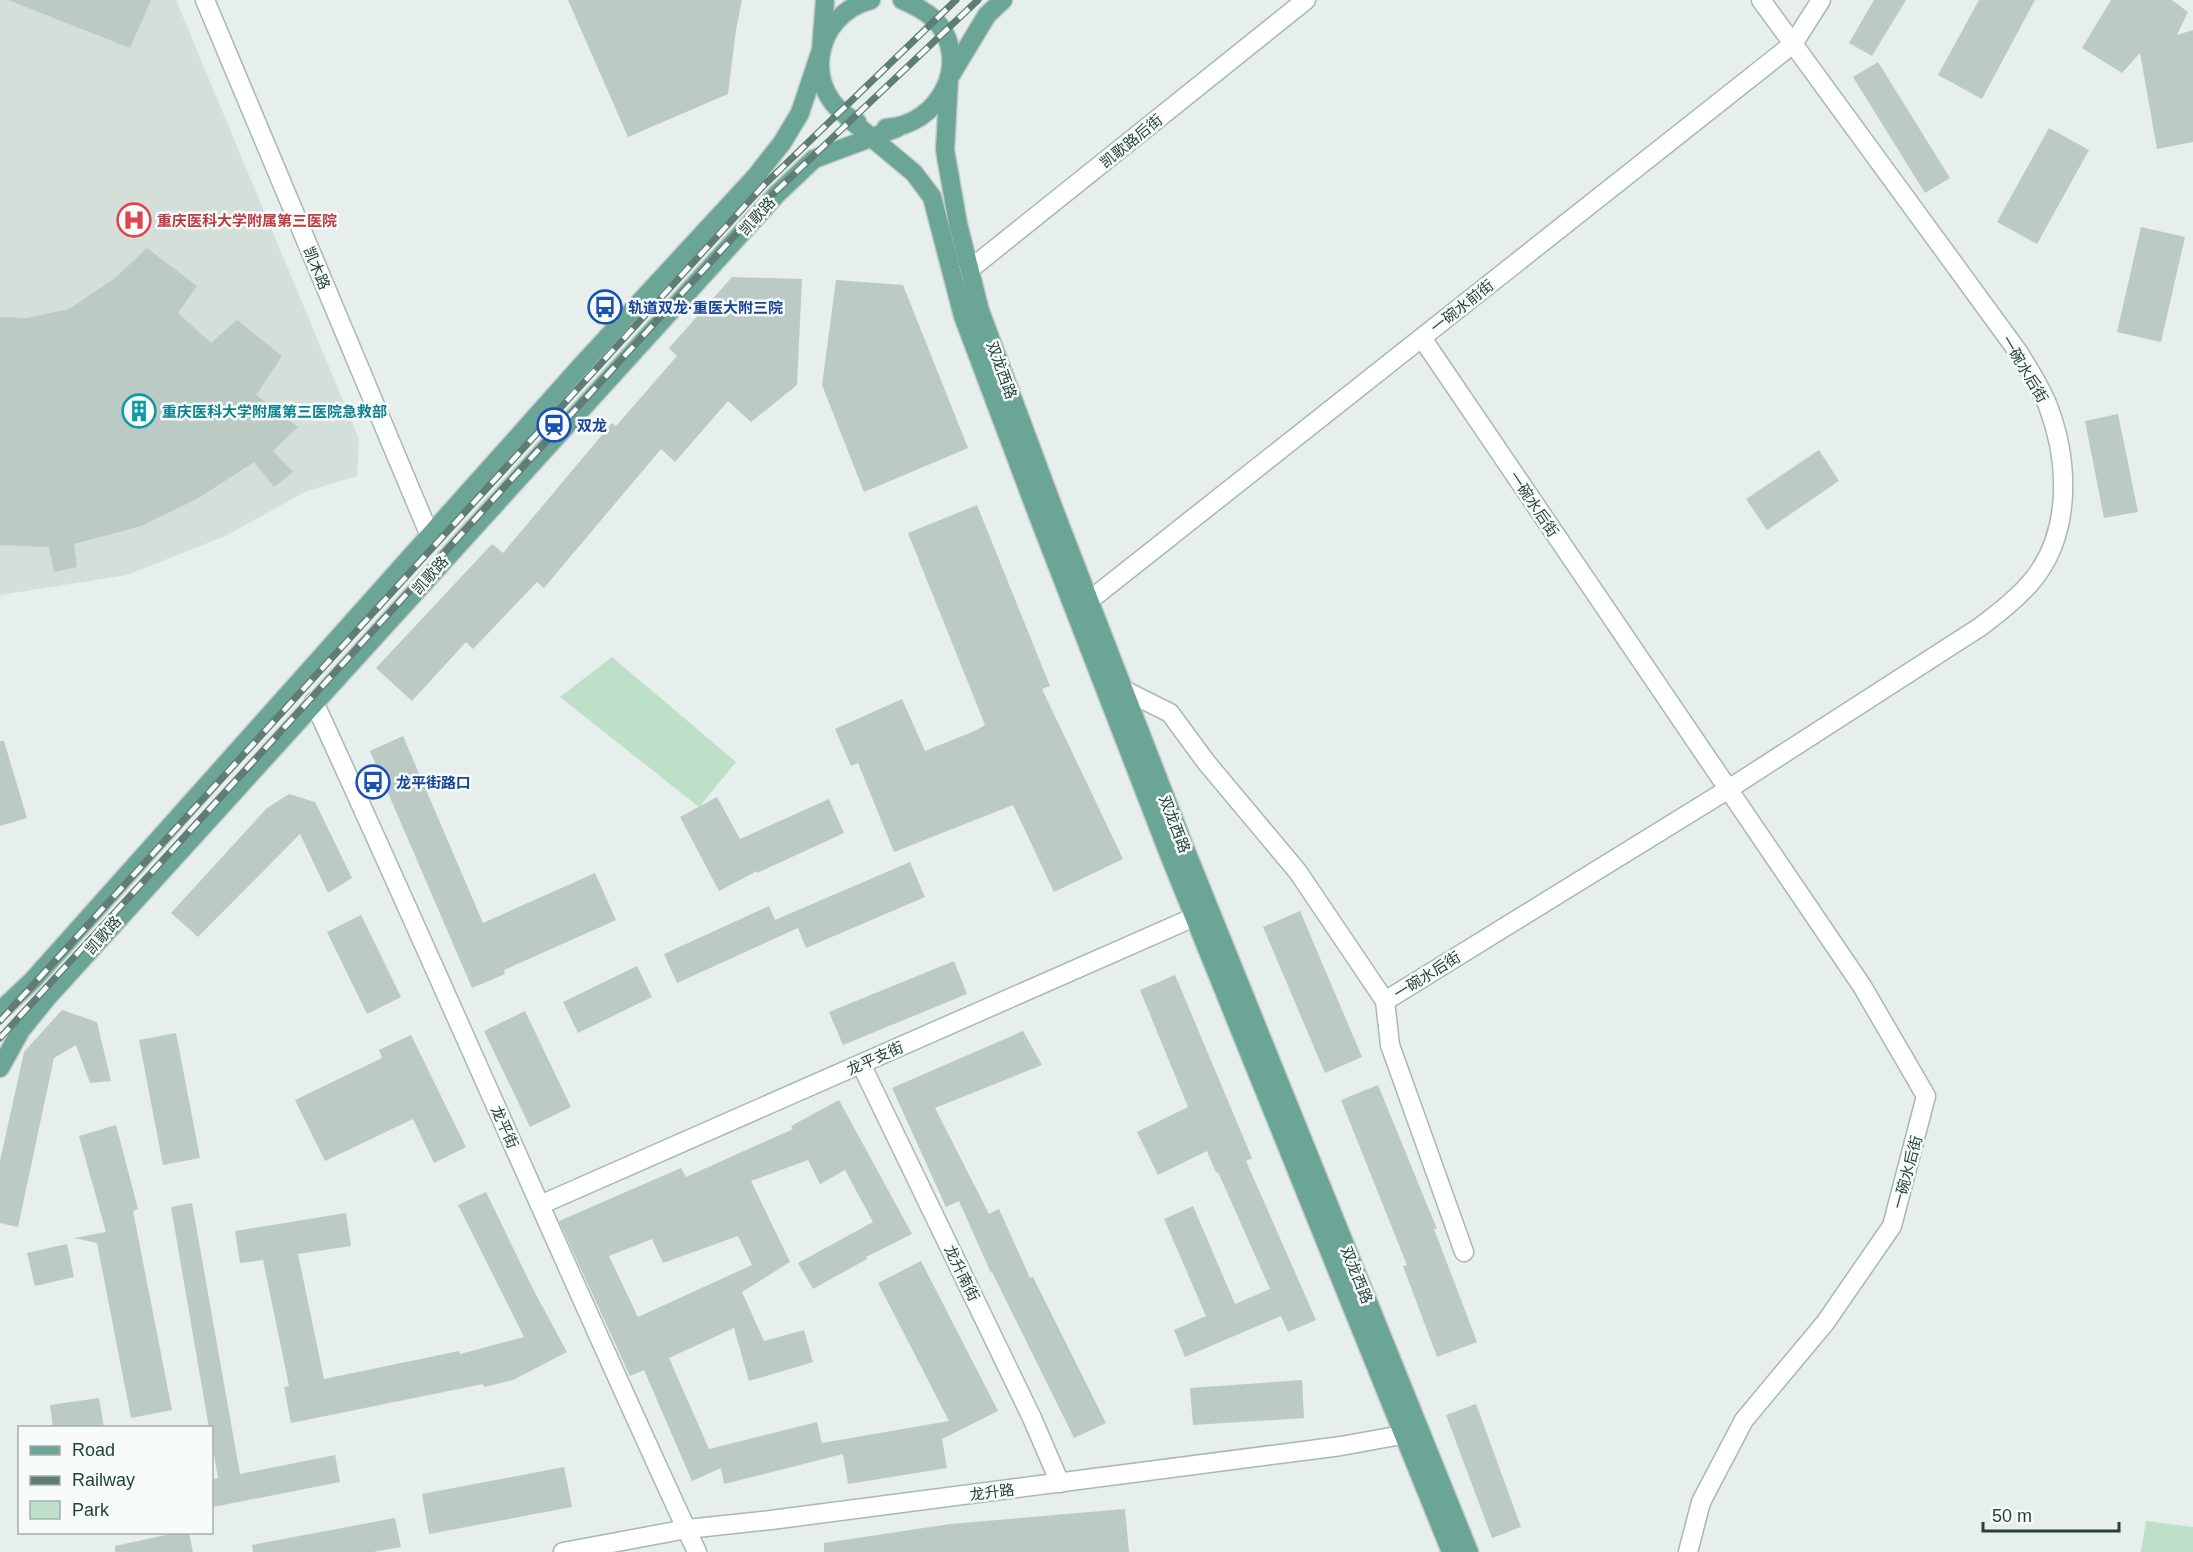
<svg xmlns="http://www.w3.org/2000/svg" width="2193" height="1552" viewBox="0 0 2193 1552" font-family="Helvetica,'Noto Sans SC',sans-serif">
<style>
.built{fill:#d4dfda}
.green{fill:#bfe0c8}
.building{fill:#bbcac4;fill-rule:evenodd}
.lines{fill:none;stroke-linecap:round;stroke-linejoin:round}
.minor-casing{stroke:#a8b8b2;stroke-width:21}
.major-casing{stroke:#c2cac8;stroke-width:21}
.minor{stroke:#fff;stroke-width:18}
.major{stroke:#6aa596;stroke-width:18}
.rail-casing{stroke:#5f7d75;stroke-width:7}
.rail{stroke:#f7fbf9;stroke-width:4.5;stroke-dasharray:14;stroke-linecap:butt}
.labels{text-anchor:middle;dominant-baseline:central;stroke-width:5;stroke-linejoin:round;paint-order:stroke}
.street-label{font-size:15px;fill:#24423a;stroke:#f7fbf9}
.health-label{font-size:15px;font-weight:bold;fill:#be3a42;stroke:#f7fbf9;text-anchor:start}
.transit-label{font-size:15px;font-weight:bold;fill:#164399;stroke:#f7fbf9;text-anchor:start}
.culture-label{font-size:15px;font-weight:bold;fill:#0d838f;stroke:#f7fbf9;text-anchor:start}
</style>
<rect width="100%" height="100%" fill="#e6efeb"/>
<path class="built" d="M0,0H176L359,439L357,476L307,491L225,536L127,575L0,595Z"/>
<g class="green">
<path d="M612,657L736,762L699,807L560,697Z"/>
<path d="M2146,1521L2193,1527V1552H2141Z"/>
</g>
<g class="building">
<path d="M8,0H151L130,48Z"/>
<path d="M568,0H742L736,30L728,94L628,137Z"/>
<path d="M1874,0H1906L1872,56L1849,43Z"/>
<path d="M1979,0H2035L1982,99L1938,75Z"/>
<path d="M2111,0H2172L2188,12L2177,35L2193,30V142L2157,149L2140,53L2122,73L2082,48Z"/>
<path d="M1878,62L1950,178L1925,193L1853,77Z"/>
<path d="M2049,128L2089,150L2037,244L1997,222Z"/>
<path d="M2141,227L2185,237L2161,342L2117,332Z"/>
<path d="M147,248L197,286L178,313L211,343L237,320L282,356L256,395L298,427L273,451L293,472L274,487L254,462L197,499L141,526L74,544L77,567L54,572L49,547L0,545V317L27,318L69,309L115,278Z"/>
<path d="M732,277L802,279L797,385L751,422L728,401L675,462L661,449L544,588L537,582L473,649L466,642L412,701L376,668L492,544L503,553L612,423L616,426L677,356L669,348Z"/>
<path d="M836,280L903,285L968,448L864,492L822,385Z"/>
<path d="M2118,414L2138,512L2104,518L2085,421Z"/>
<path d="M1819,450L1839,481L1767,530L1746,499Z"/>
<path d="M977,505L1050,686L1042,689L1123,859L1054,892L1013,805L894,852L858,763L851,766L835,729L902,699L925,751L977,730L985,725L908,533Z"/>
<path d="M403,736L483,923L595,873L616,920L504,970L505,974L472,988L370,751Z"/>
<path d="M0,741H4L27,818L0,826Z"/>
<path d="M289,794L315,802L352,878L328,893L300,834L198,937L171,913L267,808Z"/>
<path d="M717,797L740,839L829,799L844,833L757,873V871L719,891L680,817Z"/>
<path d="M910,862L925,897L806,948L798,928L677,983L664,954L769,906L775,920Z"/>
<path d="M1300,911L1362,1057L1325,1073L1263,927Z"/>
<path d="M361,915L401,997L367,1014L327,932Z"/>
<path d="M954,961L967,994L843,1045L829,1012Z"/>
<path d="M637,966L652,997L578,1033L563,1002Z"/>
<path d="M1175,975L1252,1158L1246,1161L1316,1320L1288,1332L1281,1316L1185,1357L1174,1330L1206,1316L1164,1219L1193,1206L1235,1304L1270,1289L1218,1172L1216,1173L1207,1151L1158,1175L1137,1132L1188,1107L1140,990Z"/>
<path d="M62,1010L97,1022L111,1081L90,1083L76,1045L54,1058L18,1227L0,1223V1161L24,1052Z"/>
<path d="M525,1011L571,1107L530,1127L484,1031Z"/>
<path d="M1023,1031L1042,1065L935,1108L989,1214L999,1209L1030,1278L1033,1277L1106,1423L1074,1438L992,1272L991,1273L959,1201L946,1207L892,1088Z"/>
<path d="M176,1033L200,1158L163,1165L139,1040Z"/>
<path d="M411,1035L466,1147L434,1163L413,1119L325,1161L295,1100L382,1058L379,1050Z"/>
<path d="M1378,1085L1437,1229H1434L1477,1342L1437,1357L1403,1266L1407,1265L1341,1100Z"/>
<path d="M839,1100L912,1234L866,1257L867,1259L813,1289L798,1263L873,1222L845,1170L820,1184L808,1160L751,1181L790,1262L742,1292L764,1341L804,1330L813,1362L749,1381L734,1328L669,1358L709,1449L817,1422L822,1443L949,1421L878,1283L921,1261L998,1411L942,1439L947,1468L848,1484L843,1454L724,1484L721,1468L692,1481L644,1370L630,1376L559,1221L681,1168L686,1177L793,1129L791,1126ZM738,1236L752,1265L638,1317L609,1256L652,1239L663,1263Z"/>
<path d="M116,1125L138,1209L133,1211L172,1410L131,1418L97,1243L74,1238L106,1232L79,1136Z"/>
<path d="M486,1192L534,1291L567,1352L513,1380L484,1387L483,1384L291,1423L284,1387L289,1386L263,1260L240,1263L235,1231L346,1213L351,1246L298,1254L324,1379L459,1351L460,1354L524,1337L458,1205Z"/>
<path d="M192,1203L240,1474L335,1455L340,1482L213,1507L212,1479L218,1478L212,1443V1428H209L171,1207Z"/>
<path d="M67,1244L74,1277L35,1286L27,1253Z"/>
<path d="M1302,1380L1304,1418L1193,1425L1190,1388Z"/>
<path d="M99,1398L104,1428H53L50,1405Z"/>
<path d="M1476,1404L1521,1527L1492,1538L1446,1415Z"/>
<path d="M564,1467L572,1507L429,1534L422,1494Z"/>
<path d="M1125,1509L1129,1552H824V1543L950,1524Z"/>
<path d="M395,1518L401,1547L373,1552H253L252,1545Z"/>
<path d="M175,1533H189L193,1552H115V1546Z"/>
</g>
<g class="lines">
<g class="minor-casing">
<g id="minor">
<path d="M205,0L430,536"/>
<path d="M959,278L1306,0"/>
<path d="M1422,338L1862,986L1926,1096L1892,1226L1825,1323L1744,1420L1701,1502L1688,1552"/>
<path d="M1090,600L1793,44L1821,0"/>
<path d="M1124,690L1170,713L1206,762L1298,872L1385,1001L1390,1045L1464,1252"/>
<path d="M314,702C444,984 566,1270 697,1552"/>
<path d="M1385,1001L1727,790L1980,627C1999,613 2017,599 2032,581C2072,533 2069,461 2048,406C2041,388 2029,370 2019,353L1761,0"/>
<path d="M861,1064L1032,1418L1060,1483"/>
<path d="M540,1205L1208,911"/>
<path d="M563,1552L687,1529L771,1520L1341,1446L1418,1432"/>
</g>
</g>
<g class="major-casing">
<g id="major">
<path d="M1003,0L987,15L949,78L945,150L958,224L980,311L1053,507L1186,851L1469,1552"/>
<path d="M848,118L914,173L932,197L963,316L1037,513L1170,857L1451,1552"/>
<path d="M857,122C800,94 812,15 871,0"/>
<path d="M886,128C939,126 974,60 934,19C924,10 914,5 902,0"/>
<path d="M0,1011L32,981L580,367L756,176L782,143L800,113L821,50L825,0"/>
<path d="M0,1068L21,1030L46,999L777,194L814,159L897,128"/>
</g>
</g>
<use href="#minor" class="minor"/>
<use href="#major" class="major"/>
<g class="rail-casing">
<g id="rail">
<path d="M0,1021L764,185L956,0"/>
<path d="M0,1038L772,195L978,0"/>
</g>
</g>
<use href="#rail" class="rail"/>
</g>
<defs>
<g id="hospital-ring" transform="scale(1.725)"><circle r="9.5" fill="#f7fbf9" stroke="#e0444e" stroke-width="1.5"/><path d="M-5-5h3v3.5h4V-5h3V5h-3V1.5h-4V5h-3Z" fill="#e0444e"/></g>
<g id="bus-ring" transform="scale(1.725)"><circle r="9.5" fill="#f7fbf9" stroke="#1a4fb4" stroke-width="1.5"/><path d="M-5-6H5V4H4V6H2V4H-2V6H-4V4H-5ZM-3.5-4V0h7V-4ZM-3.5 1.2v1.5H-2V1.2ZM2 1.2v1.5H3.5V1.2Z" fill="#1a4fb4"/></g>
<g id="building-ring" transform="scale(1.725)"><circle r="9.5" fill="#f7fbf9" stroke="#0f9aa8" stroke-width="1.5"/><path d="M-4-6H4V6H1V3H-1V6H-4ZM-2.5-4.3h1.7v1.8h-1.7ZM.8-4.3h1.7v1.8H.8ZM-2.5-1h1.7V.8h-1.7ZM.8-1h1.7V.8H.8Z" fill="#0f9aa8"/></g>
<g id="station-ring" transform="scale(1.725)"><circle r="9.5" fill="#f7fbf9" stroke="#1a4fb4" stroke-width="1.5"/><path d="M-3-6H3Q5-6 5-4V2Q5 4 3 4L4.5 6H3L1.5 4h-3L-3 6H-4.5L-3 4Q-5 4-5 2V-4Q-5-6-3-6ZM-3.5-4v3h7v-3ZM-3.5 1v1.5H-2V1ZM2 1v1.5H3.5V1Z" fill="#1a4fb4"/></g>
</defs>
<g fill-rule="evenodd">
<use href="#hospital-ring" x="134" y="220"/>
<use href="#bus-ring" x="605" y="307"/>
<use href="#building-ring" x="139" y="411"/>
<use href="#station-ring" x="554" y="425"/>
<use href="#bus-ring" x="373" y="782"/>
</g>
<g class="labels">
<g class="street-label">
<text transform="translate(1131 141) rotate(-39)">凯歌路后街</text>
<text transform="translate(757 216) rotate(-48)">凯歌路</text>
<text transform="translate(317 268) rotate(67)">凯木路</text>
<text transform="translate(1462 306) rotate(-38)">一碗水前街</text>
<text transform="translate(2025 369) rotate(59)">一碗水后街</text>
<text transform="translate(1002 370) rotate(70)">双龙西路</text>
<text transform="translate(1534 504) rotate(56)">一碗水后街</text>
<text transform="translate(430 575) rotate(-48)">凯歌路</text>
<text transform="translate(1175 824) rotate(69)">双龙西路</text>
<text transform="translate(103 935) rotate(-48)">凯歌路</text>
<text transform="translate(1427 975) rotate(-32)">一碗水后街</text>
<text transform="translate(875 1058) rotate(-24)">龙平支街</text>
<text transform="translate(505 1127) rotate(66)">龙平街</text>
<text transform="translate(1907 1172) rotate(-75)">一碗水后街</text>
<text transform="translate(962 1273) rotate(64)">龙升南街</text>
<text transform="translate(1357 1275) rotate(68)">双龙西路</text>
<text transform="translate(992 1492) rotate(-7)">龙升路</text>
</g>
<g class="health-label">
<text x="157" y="220">重庆医科大学附属第三医院</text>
</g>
<g class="transit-label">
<text x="628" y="307">轨道双龙·重医大附三院</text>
<text x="577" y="425">双龙</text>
<text x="396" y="782">龙平街路口</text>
</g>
<g class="culture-label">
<text x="162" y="411">重庆医科大学附属第三医院急救部</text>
</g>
</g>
<rect x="18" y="1426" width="195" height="108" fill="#f7fbf9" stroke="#a3b1ad" stroke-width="1.5"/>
<rect x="30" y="1446" width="30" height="9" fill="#6aa596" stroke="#a3b1ad" stroke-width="1.5"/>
<text x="72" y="1456" font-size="18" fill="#24423a">Road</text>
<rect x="30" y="1476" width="30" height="9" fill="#5f7d75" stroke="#a3b1ad" stroke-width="1.5"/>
<text x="72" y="1486" font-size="18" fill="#24423a">Railway</text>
<rect x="30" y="1501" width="30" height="18" fill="#bfe0c8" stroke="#a3b1ad" stroke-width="1.5"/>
<text x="72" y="1516" font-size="18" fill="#24423a">Park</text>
<path d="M1983 1522v9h136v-9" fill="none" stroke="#24423a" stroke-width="3"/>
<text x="1992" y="1522" font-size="18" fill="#24423a" stroke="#f7fbf9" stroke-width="4.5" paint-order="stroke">50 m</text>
</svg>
